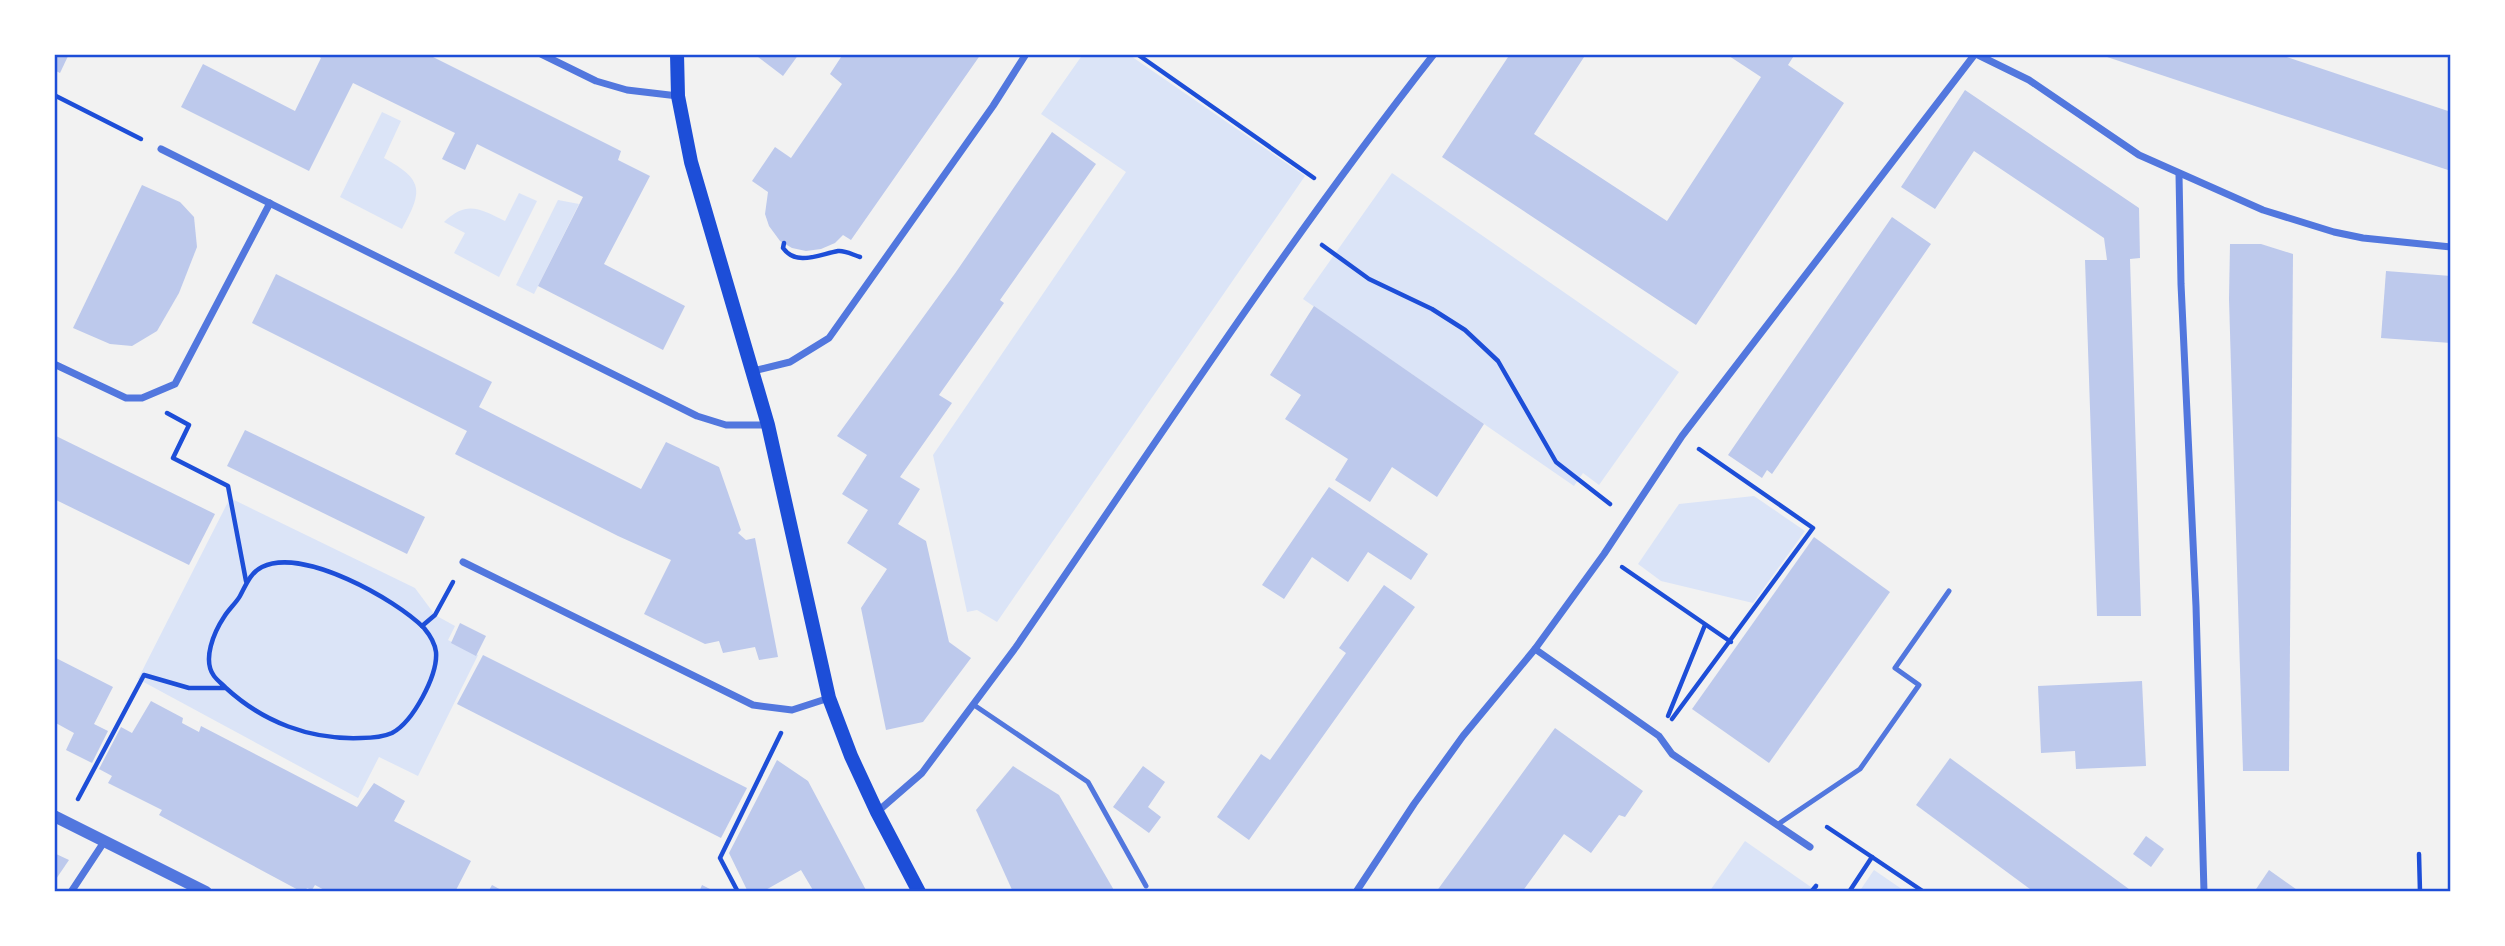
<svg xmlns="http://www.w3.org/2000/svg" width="2505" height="946" viewBox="0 0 2505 946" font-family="'Public Sans',sans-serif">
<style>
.green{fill:#dbe4f7}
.building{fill:#bdc9ec}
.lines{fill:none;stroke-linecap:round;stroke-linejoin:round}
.path{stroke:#1d4ed8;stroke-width:4.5}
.service{stroke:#5277de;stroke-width:5}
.minor{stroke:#5277de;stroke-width:7}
.tertiary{stroke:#5277de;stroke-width:12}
.secondary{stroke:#1d4ed8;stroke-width:14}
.neatline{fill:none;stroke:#1d4ed8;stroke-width:2.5}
</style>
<rect width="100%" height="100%" fill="#f2f2f2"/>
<g class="green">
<path d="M1083,54H1128L1305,176L997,622L977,610L967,612L933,455L1126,172L1041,114Z"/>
<path d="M382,112L401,121L384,158C424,180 423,191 402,229L340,197Z"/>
<path d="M1392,173L1679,372L1599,485L1583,473L1574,486L1303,299Z"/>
<path d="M519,193L537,201L499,277L454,253L465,233L444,222C467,200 480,209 505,221Z"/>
<path d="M558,200L579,204L534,294L516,285Z"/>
<path d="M1754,496L1805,531L1753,603L1661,581L1638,564L1679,504Z"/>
<path d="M230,498L415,588L435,615L455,626L448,640L478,655L418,776L379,757L358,798L138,679Z"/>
<path d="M1745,841L1818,892H1709Z"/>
<path d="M1874,870L1906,892H1859Z"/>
</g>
<g class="building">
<path d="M54,54H69L60,73L54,70Z"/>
<path d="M315,54H427L621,151L618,160L650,176L604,264L685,306L663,350L538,286L583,197L477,144L465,170L442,159L455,133L353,83L309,171L181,107L203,64L295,111L321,58Z"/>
<path d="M754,54H799L783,76Z"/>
<path d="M843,54H981L851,240L843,235L835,243L821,249L806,251L792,248L780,241L769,226L765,214L768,192L752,181L775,147L791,158L842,84L830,74Z"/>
<path d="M1510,54H1586L1534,134L1667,221L1761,77L1726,54H1795L1788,65L1844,103L1696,325L1442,157Z"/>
<path d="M2098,54H2278L2451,112V171Z"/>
<path d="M1965,90L2139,208L2140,258L2130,259L2141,616H2097L2085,260H2107L2104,238L1974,151L1935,209L1901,187Z"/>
<path d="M1052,132L1096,164L1000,300L1004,303L939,395L952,403L900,477L920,489L898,524L926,541L949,642L971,658L923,722L886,730L861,608L887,569L847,543L868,510L842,494L867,455L837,436L956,272Z"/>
<path d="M142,185L180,202L194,217L197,247L179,293L157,331L132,346L110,344L73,328Z"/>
<path d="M1892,217L1931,244L1772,474L1767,470L1762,478L1728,455Z"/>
<path d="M2230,244H2261L2293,254L2289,771H2243L2229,299Z"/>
<path d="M2386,271L2451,276V343L2381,338Z"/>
<path d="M276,274L492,382L479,407L641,489L666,442L719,467L741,530L738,533L746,540L755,538L778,657L759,660L755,647L723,653L719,641L705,644L644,614L671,560L618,536L455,454L467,431L252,323Z"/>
<path d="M1314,306L1484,424L1437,497L1392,467L1370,502L1335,480L1348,459L1285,419L1301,395L1270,375Z"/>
<path d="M245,430L425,517L407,554L227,466Z"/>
<path d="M54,435L215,514L189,565L54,499Z"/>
<path d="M1329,487L1428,554L1411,580L1368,552L1348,582L1312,557L1284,599L1262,585Z"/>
<path d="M1814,537L1890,592L1769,763L1692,709Z"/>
<path d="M1384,585L1415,607L1249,840L1217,817L1261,754L1270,760L1346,653L1339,648Z"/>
<path d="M460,623L486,636L476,656L451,643Z"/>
<path d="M483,655L747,788L721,838L457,704Z"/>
<path d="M54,657L113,687L94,724L108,731L92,763L66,750L74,733L54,722Z"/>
<path d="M2142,681L2146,766L2076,769L2075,751L2041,753L2038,686Z"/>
<path d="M151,701L183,718L182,723L199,732L201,726L357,807L374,783L405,801L394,821L471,861L455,892H328L315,885L312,890L307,888L305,892H302L159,815L162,810L108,783L112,776L99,769L121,727L132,733Z"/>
<path d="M1555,728L1643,791L1625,817L1619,815L1591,853L1564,834L1522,892H1436Z"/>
<path d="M1950,758L2133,892H2034L1916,805Z"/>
<path d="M777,760L808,781L867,892H814L801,870L762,892H748L729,853Z"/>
<path d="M1013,766L1059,795L1115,892H1013L976,810Z"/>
<path d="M1143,766L1165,782L1148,807L1161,817L1149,833L1113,807Z"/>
<path d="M2146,836L2164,849L2151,867L2133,854Z"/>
<path d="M54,853L69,860L54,882Z"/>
<path d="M2269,870L2300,892H2254Z"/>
<path d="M492,885L505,892H488Z"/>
<path d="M702,885L716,892H699Z"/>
</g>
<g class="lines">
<g class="path">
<path d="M1137,54L1314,178"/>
<path d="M54,95L141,139"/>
<path d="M784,243L783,248C797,267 820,254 838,251C845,250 853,255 860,257"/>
<path d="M1322,245L1369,279L1432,309L1465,330L1498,361L1556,462L1610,504"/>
<path d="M167,413L189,425L173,458L228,486L246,581"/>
<path d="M1622,567L1731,642"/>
<path d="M422,626L435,615L453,582"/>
<path d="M1668,716L1705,625"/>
<path d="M1672,719L1813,528L1699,449"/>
<path d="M78,799L144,675L189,688H226C263,722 310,740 361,738C371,738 383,737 392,733C413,722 438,675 436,652C435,644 429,634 424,628C395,599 303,547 262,567C250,573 246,585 240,596C236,603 229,609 224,617C214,632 202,660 214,676C217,680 222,684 226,688"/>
<path d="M1827,827L1872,857"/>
<path d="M2419,854L2420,892"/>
<path d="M738,892L720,858L781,733"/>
<path d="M1811,892L1816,886"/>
<path d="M1849,892L1872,857L1924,892"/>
</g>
<g class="service">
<path d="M974,705L1088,782L1146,886"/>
<path d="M1777,825L1860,769L1919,685L1895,668L1949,591"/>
</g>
<g class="minor">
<path d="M541,54L596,81L627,90L678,96"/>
<path d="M1976,54L2029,80L2139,155L2263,210L2334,232L2363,238L2451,247"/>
<path d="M161,149L697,416L726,425H768"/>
<path d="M2179,174L2181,284L2196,606L2204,892"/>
<path d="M54,364L126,398H142L175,384L270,203"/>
<path d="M753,371L790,362L829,338L993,106L1026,54"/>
<path d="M463,562L753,705L792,710L829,698"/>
<path d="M1535,649L1659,736L1672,754L1810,847"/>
<path d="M877,812L922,773L1016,647C1153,447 1285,244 1434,54"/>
<path d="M71,892L104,842"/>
<path d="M1356,892L1414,804L1463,736L1535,649L1604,554L1682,436L1975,54"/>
</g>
<path class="tertiary" d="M54,816L206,892"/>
<path class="secondary" d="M677,54L678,96L691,162L768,425L829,698L851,756L877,812L919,892"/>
</g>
<rect width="2505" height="946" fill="none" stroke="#ffffff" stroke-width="112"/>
<rect x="56" y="56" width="2393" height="834" class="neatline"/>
</svg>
